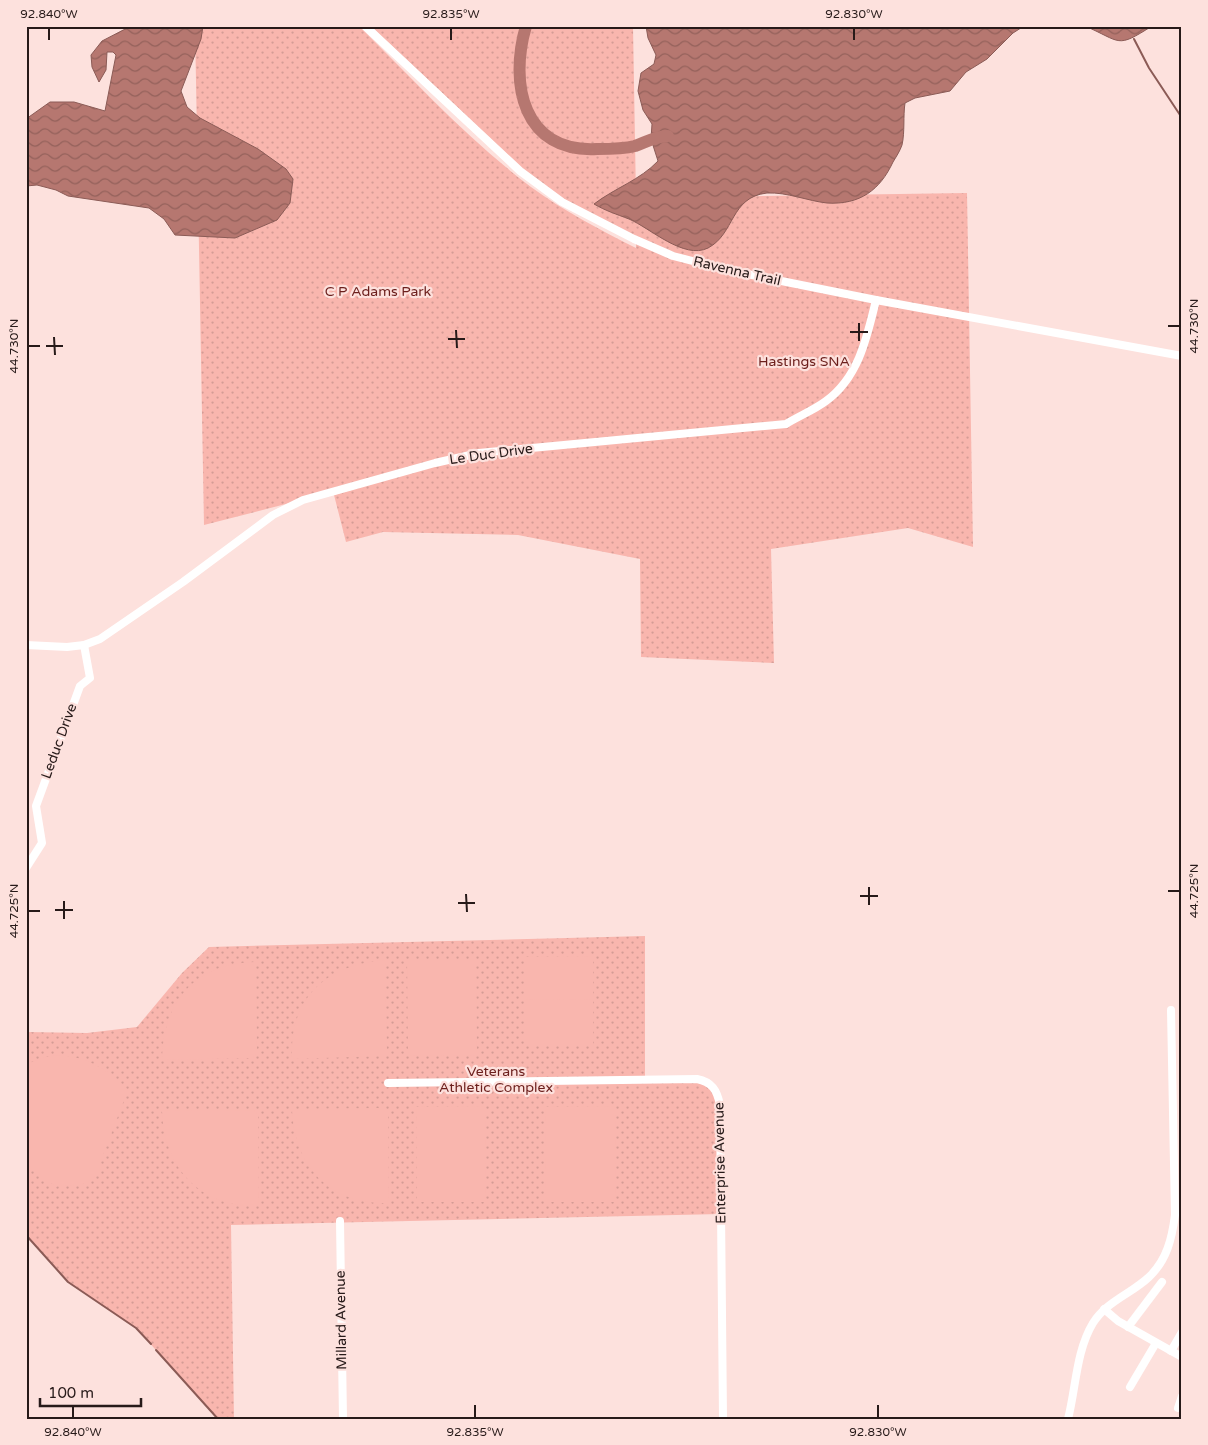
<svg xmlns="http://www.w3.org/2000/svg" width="1208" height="1445" viewBox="0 0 1208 1445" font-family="'Varela Round',sans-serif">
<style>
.park{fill:url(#park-dots)}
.pitch{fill:#f9b6ae}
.water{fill:url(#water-waves);stroke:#8b5b56}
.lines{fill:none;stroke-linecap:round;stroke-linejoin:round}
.stream{stroke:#8b5b56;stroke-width:2}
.river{stroke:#b67770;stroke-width:12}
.minor{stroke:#fff;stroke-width:8}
.ticks{fill:none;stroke:#271a19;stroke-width:2}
.labels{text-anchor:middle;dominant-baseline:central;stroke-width:4.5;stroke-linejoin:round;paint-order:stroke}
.street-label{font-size:14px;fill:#271a19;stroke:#fde1dd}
.park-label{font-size:14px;fill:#6c1f1c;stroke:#fde1dd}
.neatline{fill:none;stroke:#271a19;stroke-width:2}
.ticks-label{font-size:12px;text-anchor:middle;fill:#271a19}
</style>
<defs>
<pattern id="park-dots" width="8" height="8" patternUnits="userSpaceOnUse" patternTransform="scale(1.25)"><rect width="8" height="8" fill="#f9b6ae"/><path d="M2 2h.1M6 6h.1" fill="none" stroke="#d59c95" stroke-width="1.8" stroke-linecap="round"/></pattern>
<pattern id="water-waves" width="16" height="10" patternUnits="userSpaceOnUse" patternTransform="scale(1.25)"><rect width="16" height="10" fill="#b67770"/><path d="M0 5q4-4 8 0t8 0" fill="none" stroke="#94615b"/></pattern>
</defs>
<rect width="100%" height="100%" fill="#fde1dd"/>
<g class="park">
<path d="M195,26H359C415,81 468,140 531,187C564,211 600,230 636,248V240L560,197L526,172L371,26H633L636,198L967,193L973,547L908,528L771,549L774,663L641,657L640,559L518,535L383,532L346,542L334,495L418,470L469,459L528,451L508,447L204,525Z"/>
<path d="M645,936V1080L697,1079L718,1093L721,1214L231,1225L234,1419H218L136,1328L68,1282L26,1235V1032L87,1033L137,1027L182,973L209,947Z"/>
</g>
<g class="pitch">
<path d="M593,956V999L524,1000V957Z"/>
<path d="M385,960L387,1052L383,1056L292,1059C289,996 327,965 385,960Z"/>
<path d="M407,960H476L477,1055L408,1056Z"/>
<path d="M256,962L257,1054L252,1058L162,1060C163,1001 195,963 256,962Z"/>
<rect x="524" y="1001" width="69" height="43"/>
<path d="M58,1055C87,1057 108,1069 128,1090L100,1163L102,1167C97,1176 86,1186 73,1186C67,1186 62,1184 56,1187L26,1163V1064L46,1057Z"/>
<path d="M485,1106L486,1202H417L416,1107Z"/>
<path d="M615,1106L616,1202H546L545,1107Z"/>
<path d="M383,1108L388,1112L389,1203C330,1205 294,1167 292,1109Z"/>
<path d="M253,1110L258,1114L259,1206C200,1208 164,1168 162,1111Z"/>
</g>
<g class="water">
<path d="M131,26H203L201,39L181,91L187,107L200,118L258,149L286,169L293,179L290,203L277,220L235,238L175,235L164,219L149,208L68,196L56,190L37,185L26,186V119L50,102H74L105,111L116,55L113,52H107L106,70L99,82L92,67L91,55L102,41Z"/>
<path d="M646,26H1024L1013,33L987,59L966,72L950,91L915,98L905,103C903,116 905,132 902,145C900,151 896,157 893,162C880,190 860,205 827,203C808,201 787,192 767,193C730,197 735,234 708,248C684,260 650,228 629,219C616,214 606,211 594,204C615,188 640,180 658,161L651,139L652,124L643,110L638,91L641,73L654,64L656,55L648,38Z"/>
<path d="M1085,26H1152C1116,49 1122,42 1085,26Z"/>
</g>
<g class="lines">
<g class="stream">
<path d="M1134,39L1149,68L1182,118"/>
<path d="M26,1235L68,1282L136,1328L151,1344"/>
<path d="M156,1350L218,1419"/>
</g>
<path class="river" d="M526,26C509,84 523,153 597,149C609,149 623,149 635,146C646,142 656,136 668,136"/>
<g class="minor">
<path d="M365,26L520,171L562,202L634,239L673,256L727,270L876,300L1182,356"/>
<path d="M26,645L67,647L84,645L100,639L183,582L273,515L303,500L435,463L479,453L786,424C799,416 814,410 826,401C859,377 867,337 876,300"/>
<path d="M26,868L42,843L36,806L80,686L90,678L84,645"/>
<path d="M388,1083L697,1079C712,1082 717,1090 720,1105L723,1419"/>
<path d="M340,1221L343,1419"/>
<path d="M1104,1309L1118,1321L1182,1357"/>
<path d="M1128,1327L1162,1282"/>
<path d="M1171,1351L1182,1332"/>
<path d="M1130,1387L1156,1343"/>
<path d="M1178,1408L1182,1396"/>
<path d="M1068,1419C1076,1388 1076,1351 1093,1323C1107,1301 1131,1294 1149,1277C1167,1260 1172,1238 1175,1215L1171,1010"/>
</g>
</g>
<path class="ticks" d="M49,28V40M451,28V40M854,28V40M859,323V341M1168,326H1180M456,330L457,348M850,332H868M54,337L55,355M448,339H465M28,346H40M46,346H63M869,887V905M1168,891H1180M466,894L467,912M860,896H878M64,901V919M458,903H475M55,910H73M28,911H40M73,1405V1418M475,1405V1418M878,1405V1418"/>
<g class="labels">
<g class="street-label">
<text transform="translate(737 271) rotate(13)">Ravenna Trail</text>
<text transform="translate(491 454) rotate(-8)">Le Duc Drive</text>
<text transform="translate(59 741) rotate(-70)">Leduc Drive</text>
<text transform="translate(720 1163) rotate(-91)">Enterprise Avenue</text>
<text transform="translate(341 1320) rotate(-91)">Millard Avenue</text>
</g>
<g class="park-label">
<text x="378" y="291">C P Adams Park</text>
<text x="804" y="361">Hastings SNA</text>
<text x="496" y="1071">Veterans<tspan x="496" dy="16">Athletic Complex</tspan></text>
</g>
</g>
<rect width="1208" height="1445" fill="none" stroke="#fde1dd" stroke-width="55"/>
<path d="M40 1398v8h101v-8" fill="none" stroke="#271a19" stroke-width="2.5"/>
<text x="48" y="1398" font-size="15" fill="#271a19" stroke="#fde1dd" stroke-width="4" paint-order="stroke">100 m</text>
<rect x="28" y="28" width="1152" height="1390" class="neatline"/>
<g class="ticks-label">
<text x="49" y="18">92.840°W</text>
<text x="451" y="18">92.835°W</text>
<text x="854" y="18">92.830°W</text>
<text transform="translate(1194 326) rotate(-90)" y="4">44.730°N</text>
<text transform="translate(14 346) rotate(-90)" y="4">44.730°N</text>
<text transform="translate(1194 891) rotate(-90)" y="4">44.725°N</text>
<text transform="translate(14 911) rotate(-90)" y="4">44.725°N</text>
<text x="73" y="1436">92.840°W</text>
<text x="475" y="1436">92.835°W</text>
<text x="878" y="1436">92.830°W</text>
</g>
</svg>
